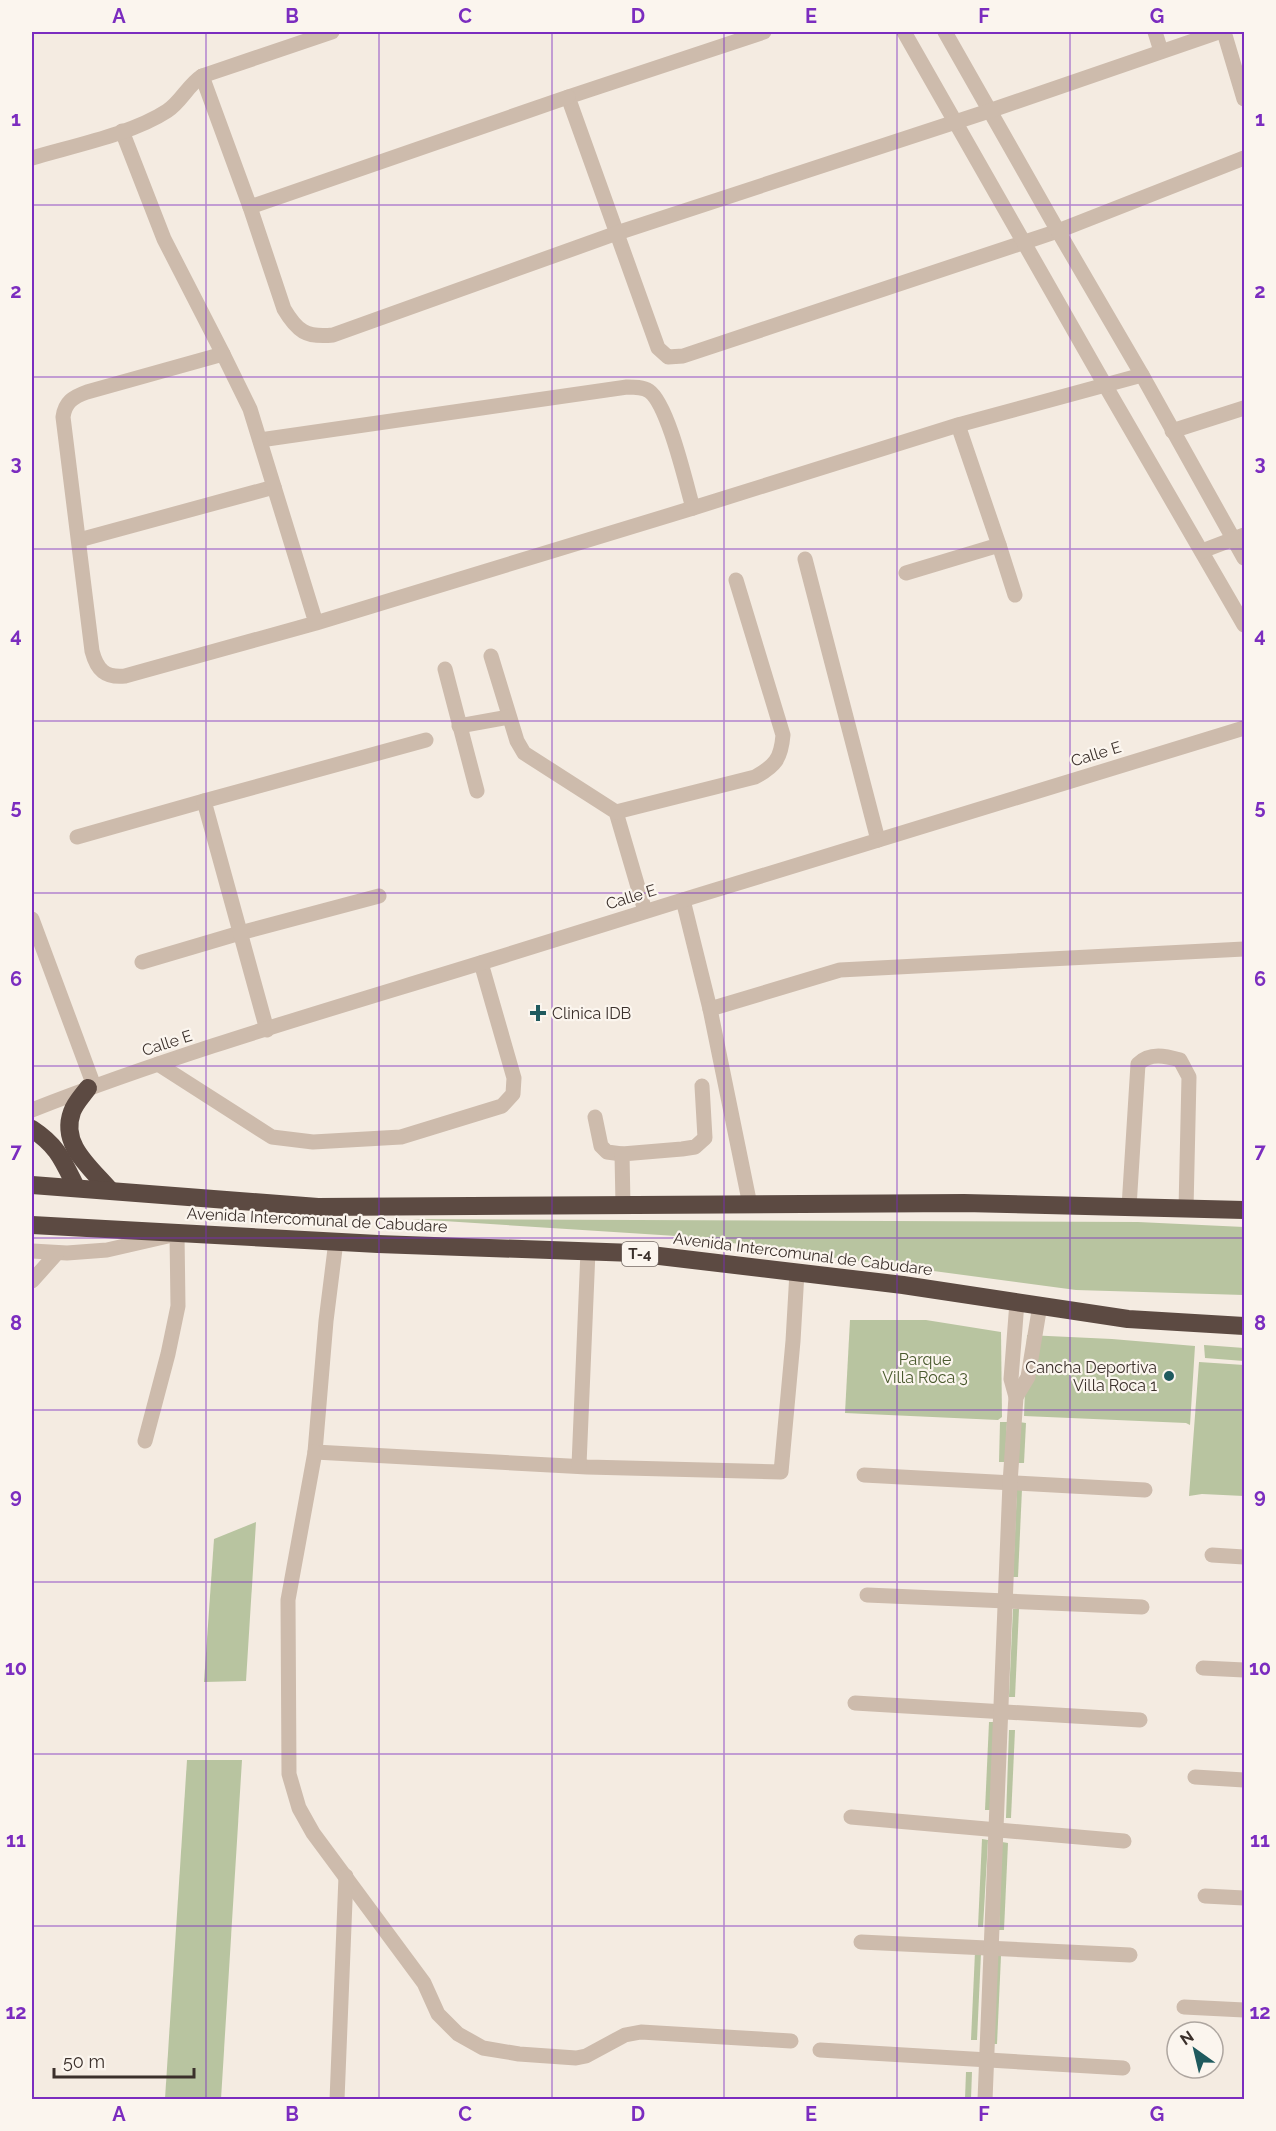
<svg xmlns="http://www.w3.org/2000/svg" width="1276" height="2131" viewBox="0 0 1276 2131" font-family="Raleway,sans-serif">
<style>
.green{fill:#b8c4a0}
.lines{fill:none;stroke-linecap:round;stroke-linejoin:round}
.minor{stroke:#cdbbac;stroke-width:15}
.highway{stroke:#5c4a42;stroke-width:18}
.grid{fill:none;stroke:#7b2cbf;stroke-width:1.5;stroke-opacity:0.55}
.poi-dot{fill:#1f5a5e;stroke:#fbf5ee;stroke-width:2}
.labels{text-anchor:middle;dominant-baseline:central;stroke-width:4.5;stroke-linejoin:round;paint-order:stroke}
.shield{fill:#fbf5ee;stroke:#756b66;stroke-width:1.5}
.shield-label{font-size:15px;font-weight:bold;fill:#3b302b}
.street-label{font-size:16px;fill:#3b302b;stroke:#fbf5ee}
.poi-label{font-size:16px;fill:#3b302b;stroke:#fbf5ee;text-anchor:start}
.park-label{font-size:16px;fill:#4a5a2e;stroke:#fbf5ee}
.neatline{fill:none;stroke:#7b2cbf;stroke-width:2}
.grid-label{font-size:20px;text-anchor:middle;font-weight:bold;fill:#7b2cbf}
</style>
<rect width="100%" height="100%" fill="#f4ebe1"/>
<g class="green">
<path d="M412,1219L1138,1222L1244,1227V1295L1076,1290L806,1254L692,1237Z"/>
<path d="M850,1320H926L1001,1332L1002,1417L998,1420L845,1413Z"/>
<path d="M1027,1335L1112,1339L1195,1346L1190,1425L1186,1423L1024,1416Z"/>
<path d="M1204,1345L1244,1348V1361L1205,1358Z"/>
<path d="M1199,1362L1244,1365V1496L1202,1494L1189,1496Z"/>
<path d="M1000,1422H1007L1005,1462H999Z"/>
<path d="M1019,1422L1026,1423L1024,1463H1017Z"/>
<path d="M1017,1489H1022L1018,1577H1013Z"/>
<path d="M256,1522L246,1681L204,1682L214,1539Z"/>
<path d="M1013,1609H1019L1015,1697H1009Z"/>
<path d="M989,1722H995L991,1810H985Z"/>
<path d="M1009,1730H1015L1011,1818H1006Z"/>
<path d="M187,1760H242L221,2099H165Z"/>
<path d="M982,1839L988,1840L983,1927H978Z"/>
<path d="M1002,1842L1008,1843L1004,1930H999Z"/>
<path d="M975,1952L981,1953L977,2040H971Z"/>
<path d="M996,1956H1001L997,2044H992Z"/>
<path d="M966,2072H972L971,2099H965Z"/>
</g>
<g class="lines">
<g class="minor">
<path d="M764,32L568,97L658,348L668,357L683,356L1058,231L1244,158"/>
<path d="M904,32L1105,385L1244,625"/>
<path d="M945,32L1058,231L1142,375L1244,558"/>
<path d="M1155,32L1161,51"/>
<path d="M1224,32L1244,99"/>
<path d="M202,76L250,207L568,97"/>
<path d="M122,131L164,239L223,354"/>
<path d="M32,158C72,146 132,134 167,111C181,102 188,85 202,76L332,32"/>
<path d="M250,207L284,309C297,331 306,338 333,335L617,233L989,111L1219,32"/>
<path d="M1172,431L1244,408"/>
<path d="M260,440L627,387C634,387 643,387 649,391C668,404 686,484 693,508"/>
<path d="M79,540L274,487"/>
<path d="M999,545L1015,595"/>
<path d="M1202,551L1244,535"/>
<path d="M805,559L878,840"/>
<path d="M906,573L999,545L958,425"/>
<path d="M316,623L250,409L223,354L87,392C73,397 65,402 63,417L92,651C97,670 105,678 125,676L316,623L693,508L958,425L1142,375"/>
<path d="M491,656L517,741L524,753L616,812L645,911"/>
<path d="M445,669L477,791"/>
<path d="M459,726L509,717"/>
<path d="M616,812L755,777C775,766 781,759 783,735L736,580"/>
<path d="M77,837L204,801"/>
<path d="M683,900L710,1009L750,1205"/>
<path d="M32,919L94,1086"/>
<path d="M142,962L240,933L379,896"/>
<path d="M710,1009L840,970L1244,949"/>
<path d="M267,1030L204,801L426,740"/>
<path d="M158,1064L272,1137L313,1142L401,1137L502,1106L513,1094L514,1078L481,963"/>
<path d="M32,1110C180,1052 335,1008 487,961C739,882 992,805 1244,728"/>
<path d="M595,1117L601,1146L607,1152L622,1154"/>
<path d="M623,1205L622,1154L682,1149L695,1147L705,1138L702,1086"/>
<path d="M1129,1207L1138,1064C1150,1052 1166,1056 1180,1060L1189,1077L1186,1209"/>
<path d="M336,1241L326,1321L315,1452L587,1467L781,1472L793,1341L797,1272"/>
<path d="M32,1251L67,1253L107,1250L168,1236"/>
<path d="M32,1281L57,1253"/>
<path d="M1016,1397L1028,1377L1040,1305"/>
<path d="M145,1441L168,1354L178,1306L177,1234"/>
<path d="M315,1452L288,1600L289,1774L299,1808L313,1833L424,1983L438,2014L458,2034L483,2048L519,2054L576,2058L586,2056L625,2035L641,2032L791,2041"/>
<path d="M579,1465L588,1251"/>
<path d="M864,1475L1145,1490"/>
<path d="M1212,1555L1244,1557"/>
<path d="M867,1595L1142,1607"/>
<path d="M1203,1668L1244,1670"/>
<path d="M855,1703L1140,1720"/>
<path d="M1195,1777L1244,1780"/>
<path d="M851,1817L1124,1841"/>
<path d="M1205,1896L1244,1898"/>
<path d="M861,1942L1130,1955"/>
<path d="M1184,2007L1244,2010"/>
<path d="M820,2050L1123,2068"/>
<path d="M337,2100L346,1876"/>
<path d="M985,2100L1010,1483L1016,1397L1011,1379L1017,1302"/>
</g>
<g class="highway">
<path d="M88,1088C83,1095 75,1103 72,1112C60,1144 90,1167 109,1189"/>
<path d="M32,1129C58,1146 63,1161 76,1187"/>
<path d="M32,1185L318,1207L964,1203L1244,1210"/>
<path d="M32,1225L378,1244L634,1253L903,1285L1128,1319L1244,1326"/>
</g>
</g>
<path class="grid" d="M206,32V2100M379,32V2100M552,32V2100M724,32V2100M897,32V2100M1070,32V2100M32,205H1244M32,377H1244M32,549H1244M32,721H1244M32,893H1244M32,1066H1244M32,1238H1244M32,1410H1244M32,1582H1244M32,1754H1244M32,1926H1244"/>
<g class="poi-dot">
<path d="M535 1004h6v6h6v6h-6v6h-6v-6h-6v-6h6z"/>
<circle cx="1169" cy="1376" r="6"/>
</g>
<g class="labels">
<rect class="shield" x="622" y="1242" width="36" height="24" rx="4.5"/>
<g class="shield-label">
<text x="640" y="1254">T-4</text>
</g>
<g class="street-label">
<text transform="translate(1096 754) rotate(-17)">Calle E</text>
<text transform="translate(631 897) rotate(-17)">Calle E</text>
<text transform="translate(167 1043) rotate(-18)">Calle E</text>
<text transform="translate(317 1220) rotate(3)">Avenida Intercomunal de Cabudare</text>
<text transform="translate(803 1254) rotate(7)">Avenida Intercomunal de Cabudare</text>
</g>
<g class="poi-label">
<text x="552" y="1013">Clinica IDB</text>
<text x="1157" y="1367" text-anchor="end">Cancha Deportiva<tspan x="1157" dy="18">Villa Roca 1</tspan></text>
</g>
<g class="park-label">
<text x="925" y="1359">Parque<tspan x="925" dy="18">Villa Roca 3</tspan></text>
</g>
</g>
<rect width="1276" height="2131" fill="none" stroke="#fbf5ee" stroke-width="66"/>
<g transform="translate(1195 2050) rotate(326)"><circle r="28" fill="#fbf5ee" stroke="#aea6a0" stroke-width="1.5"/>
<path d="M0-4.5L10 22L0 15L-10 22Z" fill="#1f5a5e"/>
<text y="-9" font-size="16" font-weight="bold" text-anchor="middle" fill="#3b302b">N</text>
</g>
<path d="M54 2068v9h140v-9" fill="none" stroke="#3b302b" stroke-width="3"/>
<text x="63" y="2068" font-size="18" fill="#3b302b" stroke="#fbf5ee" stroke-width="4.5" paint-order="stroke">50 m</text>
<rect x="33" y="33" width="1210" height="2065" class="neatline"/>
<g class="grid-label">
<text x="119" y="23">A</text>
<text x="292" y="23">B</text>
<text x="465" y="23">C</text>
<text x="638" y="23">D</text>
<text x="811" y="23">E</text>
<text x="984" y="23">F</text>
<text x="1157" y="23">G</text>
<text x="16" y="126">1</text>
<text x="1260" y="126">1</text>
<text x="16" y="298">2</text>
<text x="1260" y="298">2</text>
<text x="16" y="470">3</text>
<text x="1260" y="470">3</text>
<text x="16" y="642">4</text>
<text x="1260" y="642">4</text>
<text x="16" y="814">5</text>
<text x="1260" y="814">5</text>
<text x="16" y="986">6</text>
<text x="1260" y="986">6</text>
<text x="16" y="1158">7</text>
<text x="1260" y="1158">7</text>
<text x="16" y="1330">8</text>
<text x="1260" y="1330">8</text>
<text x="16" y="1503">9</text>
<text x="1260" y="1503">9</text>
<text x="16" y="1675">10</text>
<text x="1260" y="1675">10</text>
<text x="16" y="1847">11</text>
<text x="1260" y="1847">11</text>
<text x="16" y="2019">12</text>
<text x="1260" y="2019">12</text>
<text x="119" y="2121">A</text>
<text x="292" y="2121">B</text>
<text x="465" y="2121">C</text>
<text x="638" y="2121">D</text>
<text x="811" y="2121">E</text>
<text x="984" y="2121">F</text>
<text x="1157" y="2121">G</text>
</g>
</svg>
